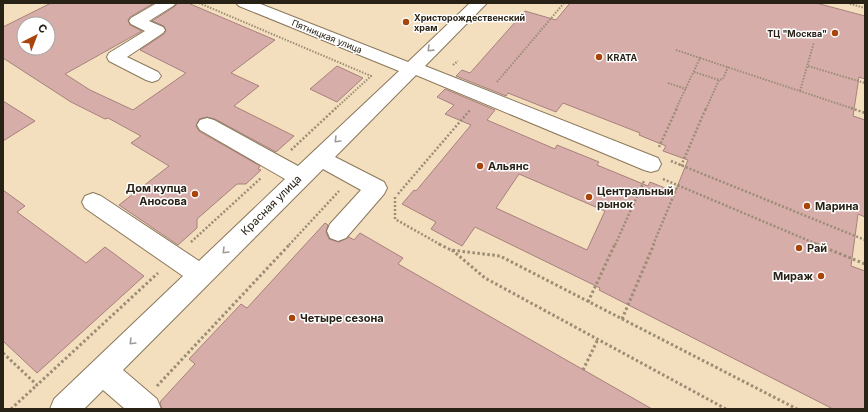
<svg xmlns="http://www.w3.org/2000/svg" width="868" height="412" viewBox="0 0 868 412" font-family="Inter,sans-serif">
<style>
.building{fill:#d6ada9;stroke:#a7817d;fill-rule:evenodd}
.lines{fill:none;stroke-linecap:round;stroke-linejoin:round}
.minor-casing{stroke:#8b785b;stroke-width:2}
.path-far2{stroke:#9b8c75;stroke-width:2;stroke-dasharray:1.5 1.5;stroke-linecap:butt}
.path-far1{stroke:#9b8c75;stroke-width:2.5;stroke-dasharray:2 2;stroke-linecap:butt}
.path{stroke:#9b8c75;stroke-width:3;stroke-dasharray:2.5 2.5;stroke-linecap:butt}
.minor{fill:#fff;fill-rule:evenodd}
.oneway{stroke:#9e9b96}
.poi-dot{fill:#a8450a;stroke:#fff;stroke-width:1.5}
.labels{text-anchor:middle;dominant-baseline:central;stroke-width:3;stroke-linejoin:round;paint-order:stroke}
.far-poi-label{font-size:9px;font-weight:bold;fill:#282115;stroke:#fff;text-anchor:start}
.far-street-label{font-size:9px;fill:#282115;stroke:#fff}
.poi-label{font-size:11px;font-weight:bold;fill:#282115;stroke:#fff;text-anchor:start}
.street-label{font-size:11px;fill:#282115;stroke:#fff}
</style>
<rect width="100%" height="100%" fill="#f3debe"/>
<g class="building">
<path d="M51,3H154L130,17L128,20L130,25L142,31L65,74L90,90L133,110L186,73L140,50L164,34L166,31L164,26L152,21L174,7L178,3H188L275,40L231,73L259,86L234,106L294,136L276,152L215,119L207,117L199,119L196,126L199,131L260,166L258,169L261,170L246,184H237L197,219V228L178,245L119,205L169,166L131,143L141,136L108,118L105,119L71,102L3,58V27ZM24,24H48V48H24Z"/>
<path d="M570,3H816L865,16V79L859,77L853,116L865,120V217L858,214L851,266L865,271V409H833L599,290L600,288L475,227L462,246L431,229L436,222L402,204L414,190L416,191L471,125L445,114L454,105L437,97L445,89L495,110L487,120L555,149L557,145L599,162L597,165L648,186L650,182L675,192L688,160L663,151L666,146L639,135L640,133L563,103L556,112L508,93L506,96L456,76L462,70L470,73L525,11L556,20ZM519,174L605,211L587,250L496,208Z"/>
<path d="M337,66L363,78L337,102L310,89Z"/>
<path d="M3,101L35,121L3,141Z"/>
<path d="M3,190L25,206L17,212L86,263L105,247L144,276L37,373L3,341Z"/>
<path d="M325,223L328,225L326,232L329,239L339,242L349,237L354,240L360,233L403,258L398,264L652,409H162L160,402L195,364L189,359L241,304L247,308Z"/>
</g>
<g class="lines">
<g class="minor-casing">
<g id="minor">
<path d="M157,3H176L173,6L149,21L163,27L165,30L163,33L127,57L158,72L161,76L158,80L152,82L146,80L109,61L107,57L109,53L145,31L131,24L129,21L131,18Z"/>
<path d="M236,3H258L408,62L470,3H487L425,66L658,158L661,164L658,170L651,172L644,170L416,75L335,157L384,182L387,188L384,194L346,238L338,241L330,238L327,231L330,224L361,190L323,169L123,370L157,399L161,409H125L103,390L84,409H50L54,399L183,276L85,208L82,202L85,196L93,193L101,196L199,261L285,179L200,130L197,125L200,120L207,118L214,120L298,166L399,71L239,6Z"/>
</g>
</g>
<g class="path-far2">
<path d="M199,3L371,76L335,109"/>
<path d="M847,3L865,8"/>
<path d="M676,50L700,58L676,109"/>
<path d="M700,58L854,109"/>
<path d="M453,65L458,61"/>
<path d="M808,66L865,83"/>
<path d="M694,72L719,80"/>
<path d="M497,82L564,3"/>
<path d="M668,83L686,89"/>
<path d="M800,91L814,42"/>
<path d="M706,109L719,80L723,79L728,67"/>
</g>
<g class="path-far1">
<path d="M851,108L865,113"/>
<path d="M659,147L677,108"/>
<path d="M291,150L336,108"/>
<path d="M671,161L865,240"/>
<path d="M681,166L706,108"/>
<path d="M663,179L819,245"/>
<path d="M398,194L470,110"/>
<path d="M395,197V219L441,245"/>
<path d="M191,242L261,178"/>
<path d="M289,245L339,191"/>
<path d="M615,245L644,181"/>
<path d="M653,245L678,185"/>
</g>
<g class="path">
<path d="M439,244L451,250L500,256L797,409"/>
<path d="M816,244L865,264"/>
<path d="M452,250L485,278L726,409"/>
<path d="M588,302L615,244"/>
<path d="M622,319L654,244"/>
<path d="M3,353L37,385L158,273"/>
<path d="M583,370L598,339"/>
<path d="M157,386L290,244"/>
<path d="M11,409L37,385"/>
</g>
<use href="#minor" class="minor"/>
</g>
<defs><path id="oneway-chevron" d="M-2-3.5L2.5 0L-2 3.5" fill="none" stroke-width="1.6" stroke-linecap="round" stroke-linejoin="round"/></defs>
<g class="oneway">
<use href="#oneway-chevron" transform="translate(430 49) rotate(136)"/>
<use href="#oneway-chevron" transform="translate(337 140) rotate(135)"/>
<use href="#oneway-chevron" transform="translate(225 251) rotate(135)"/>
<use href="#oneway-chevron" transform="translate(132 342) rotate(135)"/>
</g>
<g class="poi-dot">
<circle cx="406" cy="22" r="4"/>
<circle cx="835" cy="33" r="4"/>
<circle cx="599" cy="57" r="4"/>
<circle cx="480" cy="166" r="4"/>
<circle cx="195" cy="194" r="4"/>
<circle cx="589" cy="197" r="4"/>
<circle cx="807" cy="206" r="4"/>
<circle cx="799" cy="248" r="4"/>
<circle cx="821" cy="276" r="4"/>
<circle cx="292" cy="318" r="4"/>
</g>
<g class="labels">
<g class="far-poi-label">
<text x="414" y="17">Христорождественский<tspan x="414" dy="10">храм</tspan></text>
<text x="827" y="33" text-anchor="end">ТЦ "Москва"</text>
<text x="607" y="57">KRATA</text>
</g>
<g class="far-street-label">
<text transform="translate(327 36) rotate(22)">Пятницкая улица</text>
</g>
<g class="poi-label">
<text x="488" y="166">Альянс</text>
<text x="187" y="188" text-anchor="end">Дом купца<tspan x="187" dy="13">Аносова</tspan></text>
<text x="597" y="191">Центральный<tspan x="597" dy="13">рынок</tspan></text>
<text x="815" y="206">Марина</text>
<text x="807" y="248">Рай</text>
<text x="813" y="276" text-anchor="end">Мираж</text>
<text x="300" y="318">Четыре сезона</text>
</g>
<g class="street-label">
<text transform="translate(271 205) rotate(-45)">Красная улица</text>
</g>
</g>
<rect width="868" height="412" fill="none" stroke="#282115" stroke-width="8"/>
<g transform="translate(36 36) rotate(42)"><circle r="19" fill="#ffffff" stroke="#a9a6a1"/>
<path d="M0-3L7 15L0 10L-7 15Z" fill="#a8450a"/>
<text y="-6" font-size="11" font-weight="bold" text-anchor="middle" fill="#282115">С</text>
</g>
</svg>
